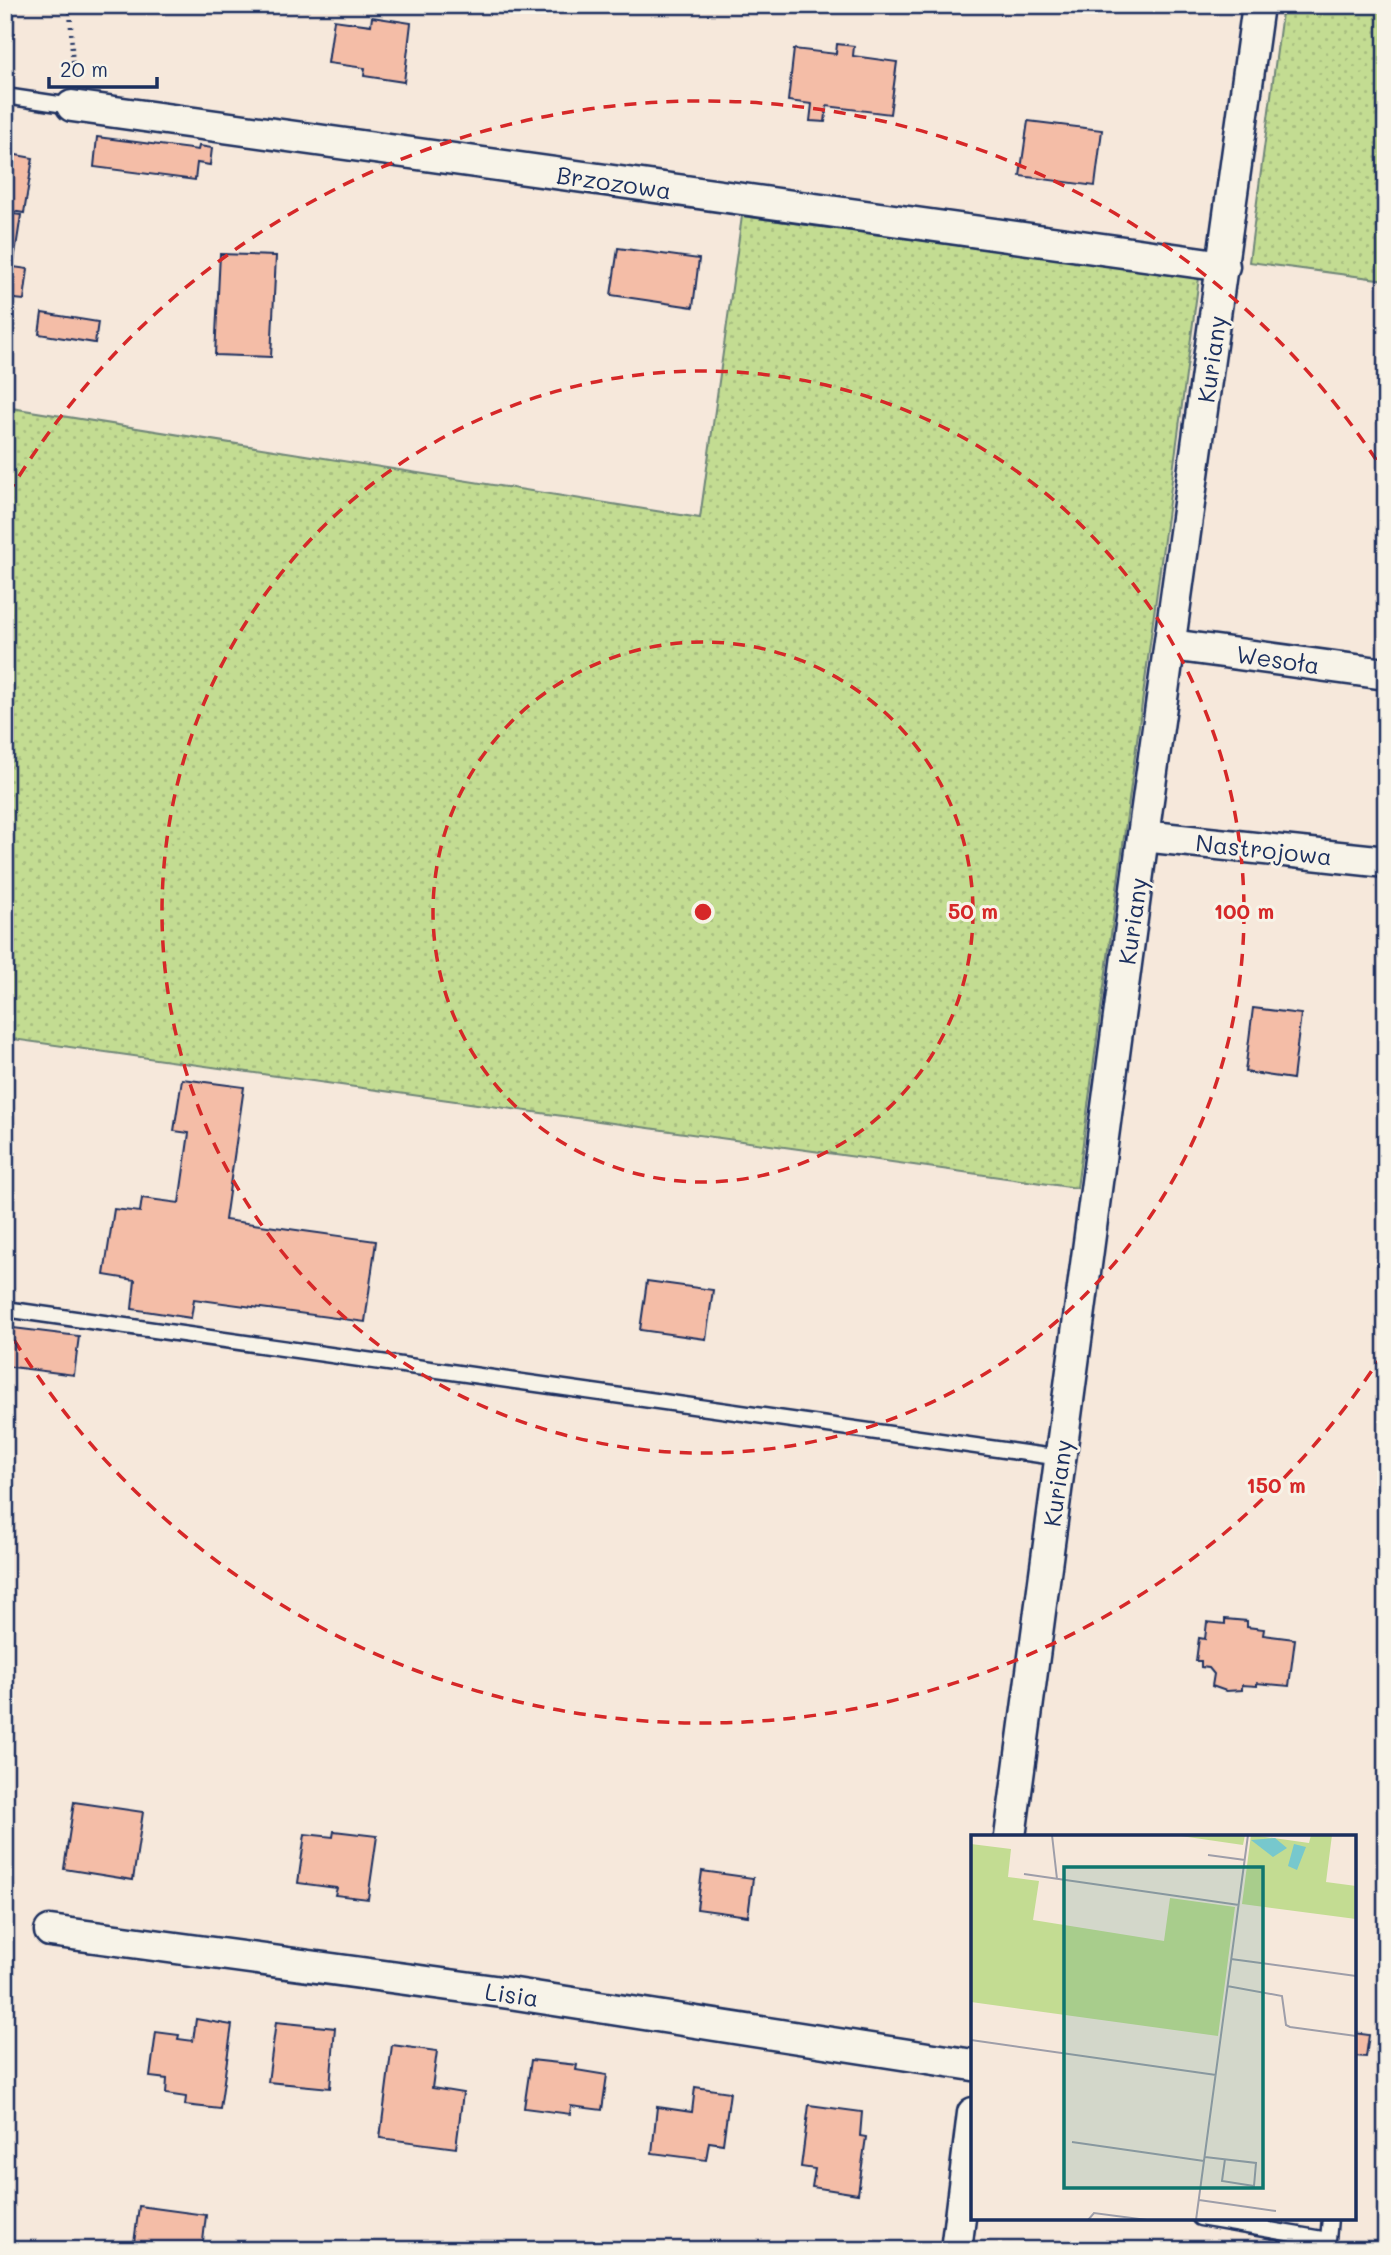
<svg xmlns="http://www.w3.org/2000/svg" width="1391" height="2255" viewBox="0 0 1391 2255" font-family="Mali,sans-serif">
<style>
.grass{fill:url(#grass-dots);stroke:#6f8678;stroke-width:2}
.building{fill:#f4bda7;stroke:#1b2f5e;stroke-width:2}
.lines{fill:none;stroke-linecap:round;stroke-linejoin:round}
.service-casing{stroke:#1b2f5e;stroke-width:19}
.minor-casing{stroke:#1b2f5e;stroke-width:35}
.path{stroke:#1b2f5e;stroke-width:4.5;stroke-dasharray:2 5;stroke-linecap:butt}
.service{stroke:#f7f3e8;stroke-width:14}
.minor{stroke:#f7f3e8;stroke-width:30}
.ring{fill:none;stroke:#d62828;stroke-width:3.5;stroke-dasharray:12 9}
.labels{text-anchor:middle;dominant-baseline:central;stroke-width:6;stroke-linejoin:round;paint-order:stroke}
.street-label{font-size:24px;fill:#1b2f5e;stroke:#f7f3e8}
.inset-road{fill:none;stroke:#9e9ea9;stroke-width:2}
.view{fill:#0f766e;fill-opacity:0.15;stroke:#0f766e;stroke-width:3.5}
.inset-edge{fill:none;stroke:#1b2f5e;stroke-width:3.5}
.centre{fill:#d62828;stroke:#f7f3e8;stroke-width:3.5}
.ring-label{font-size:21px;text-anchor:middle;font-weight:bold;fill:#d62828;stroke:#f7f3e8;stroke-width:6;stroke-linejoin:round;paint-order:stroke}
</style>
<defs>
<pattern id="grass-dots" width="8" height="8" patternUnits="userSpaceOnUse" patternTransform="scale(1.75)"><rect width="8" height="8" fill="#c3dc92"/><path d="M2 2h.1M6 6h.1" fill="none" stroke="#a7bd80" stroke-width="1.8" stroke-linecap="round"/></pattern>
</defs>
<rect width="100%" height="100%" fill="#f6e8db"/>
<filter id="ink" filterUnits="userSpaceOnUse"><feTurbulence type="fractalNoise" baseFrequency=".0143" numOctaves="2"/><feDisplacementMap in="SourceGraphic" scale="14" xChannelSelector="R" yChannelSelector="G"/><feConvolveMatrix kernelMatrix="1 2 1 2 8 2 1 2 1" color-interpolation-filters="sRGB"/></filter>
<g filter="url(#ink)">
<g class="grass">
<path d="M1283,5H1386V280L1249,262Z"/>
<path d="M742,216L1199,278L1077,1188L5,1038V407L700,518Z"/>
</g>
<g class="building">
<path d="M372,17L411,23L404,82L364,76L365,68L328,63L334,20L371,25Z"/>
<path d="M837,44L854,46L853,56L897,62L890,114L827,106L825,122L810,121L812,104L788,101L794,49L836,54Z"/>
<path d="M1028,121L1102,130L1095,186L1020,176Z"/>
<path d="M97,137L198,150L199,146L212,148L210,165L197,163L195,180L94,167Z"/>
<path d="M5,153L33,158L24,213L5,210Z"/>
<path d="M5,213L21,215L13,267L28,269L24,300L5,298Z"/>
<path d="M618,248L699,259L693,307L611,295Z"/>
<path d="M220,254L276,256L271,357L215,355Z"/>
<path d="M42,313L98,322L95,343L39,334Z"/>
<path d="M1253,1008L1301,1014L1293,1079L1245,1072Z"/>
<path d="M182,1079L244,1087L225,1220L376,1241L365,1322L194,1299L191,1318L132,1309L135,1280L104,1275L114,1209L140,1212L142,1198L179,1203L189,1133L174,1131Z"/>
<path d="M647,1281L713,1290L706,1339L640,1330Z"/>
<path d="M5,1327L79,1336L74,1375L5,1366Z"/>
<path d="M1225,1619L1247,1621V1627L1264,1629L1263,1635L1295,1639L1289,1686L1257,1683V1686L1242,1685V1690L1226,1691L1212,1686L1214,1674L1209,1668L1201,1667V1661H1196L1199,1638L1205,1639L1207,1622L1225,1624Z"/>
<path d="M74,1802L143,1812L133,1880L64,1869Z"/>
<path d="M334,1831L377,1836L368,1899L335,1895L337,1888L298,1883L305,1834L333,1837Z"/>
<path d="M702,1871L753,1878L748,1916L697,1909Z"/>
<path d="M196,2019L232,2025L220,2109L185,2105L186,2097L166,2094L167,2079L150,2077L156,2032L179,2035L178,2039L193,2041Z"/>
<path d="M276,2022L335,2028L330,2088L268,2082Z"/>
<path d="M1354,2033L1369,2035L1366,2057L1354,2056Z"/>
<path d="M392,2045L437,2051L432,2088L463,2093L456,2148L380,2138Z"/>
<path d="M531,2060L577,2065L576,2070L607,2075L602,2110L571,2106L570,2114L524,2108Z"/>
<path d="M695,2087L730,2092L723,2144L709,2142L706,2160L652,2153L657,2107L692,2112Z"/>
<path d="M809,2105L862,2112L860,2136L866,2137L858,2194L812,2187L815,2169L801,2167Z"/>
<path d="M139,2206L206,2215L202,2250H133Z"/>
</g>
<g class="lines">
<g class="service-casing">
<g id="service">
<path d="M5,96L72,106"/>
<path d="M5,1309L1061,1458"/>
<path d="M1200,2218L1328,2240L1330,2218"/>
</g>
</g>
<g class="minor-casing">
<g id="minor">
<path d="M72,106L1224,266"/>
<path d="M1171,645L1386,674"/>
<path d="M1143,836L1386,862"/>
<path d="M1010,1837L1143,836L1258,5"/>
<path d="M50,1931L509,1993L973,2065"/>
<path d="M956,2250L973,2113"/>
</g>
</g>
<path class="path" d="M70,5L73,74"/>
<use href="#service" class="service"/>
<use href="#minor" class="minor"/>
</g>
</g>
<g class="ring">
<circle cx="703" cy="912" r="270"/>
<circle cx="703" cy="912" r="541"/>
<path d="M1383 1354A811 811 0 0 1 8 1330M8 494A811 811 0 0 1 1383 470"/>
</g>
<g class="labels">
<g class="street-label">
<text transform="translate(614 182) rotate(8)">Brzozowa</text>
<text transform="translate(1211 359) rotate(-82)">Kuriany</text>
<text transform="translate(1278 659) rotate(8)">Wesoła</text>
<text transform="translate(1264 849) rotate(6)">Nastrojowa</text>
<text transform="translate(1132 921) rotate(-82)">Kuriany</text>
<text transform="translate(1057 1483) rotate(-82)">Kuriany</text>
<text transform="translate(512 1994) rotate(8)">Lisia</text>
</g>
</g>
<g transform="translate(971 1835)">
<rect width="385" height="385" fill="#f6e8db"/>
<path d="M0,0V9L40,14L37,42L68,46L62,85L193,106L199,63L264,72L247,201L0,167ZM203,0H274L272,10ZM280,0L338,8L340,0H361L355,47L385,51V84L271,69Z" fill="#c3dc92"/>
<path d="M304,3L316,13L302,22L280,5ZM323,9L335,12L326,35L317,31Z" fill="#77c8cd"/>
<path class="inset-road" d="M81,0L86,44M237,20L274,25M53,39L268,70M260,124L385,141M256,151L311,161L315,190L319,192L385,201M0,205L245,240M101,307L233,326M234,322L285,328L283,351L251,346L254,324M228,365L305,376M117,385L123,378L176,385M225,385L277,0"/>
<path class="view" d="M93,32H292V353H93Z"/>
<rect width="385" height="385" class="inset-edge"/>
</g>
<circle cx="703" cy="912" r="10" class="centre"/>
<g class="ring-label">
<text x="973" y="919">50 m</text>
<text x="1244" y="919">100 m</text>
<text x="1276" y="1493">150 m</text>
</g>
<rect width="1391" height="2255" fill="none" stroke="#f7f3e8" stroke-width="28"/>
<rect x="14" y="14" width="1363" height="2227" fill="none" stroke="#1b2f5e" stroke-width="2.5" filter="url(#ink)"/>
<path d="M49 77v10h108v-10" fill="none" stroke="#1b2f5e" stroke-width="3.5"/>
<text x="60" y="77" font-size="21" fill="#1b2f5e" stroke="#f7f3e8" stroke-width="5" paint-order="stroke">20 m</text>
</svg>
